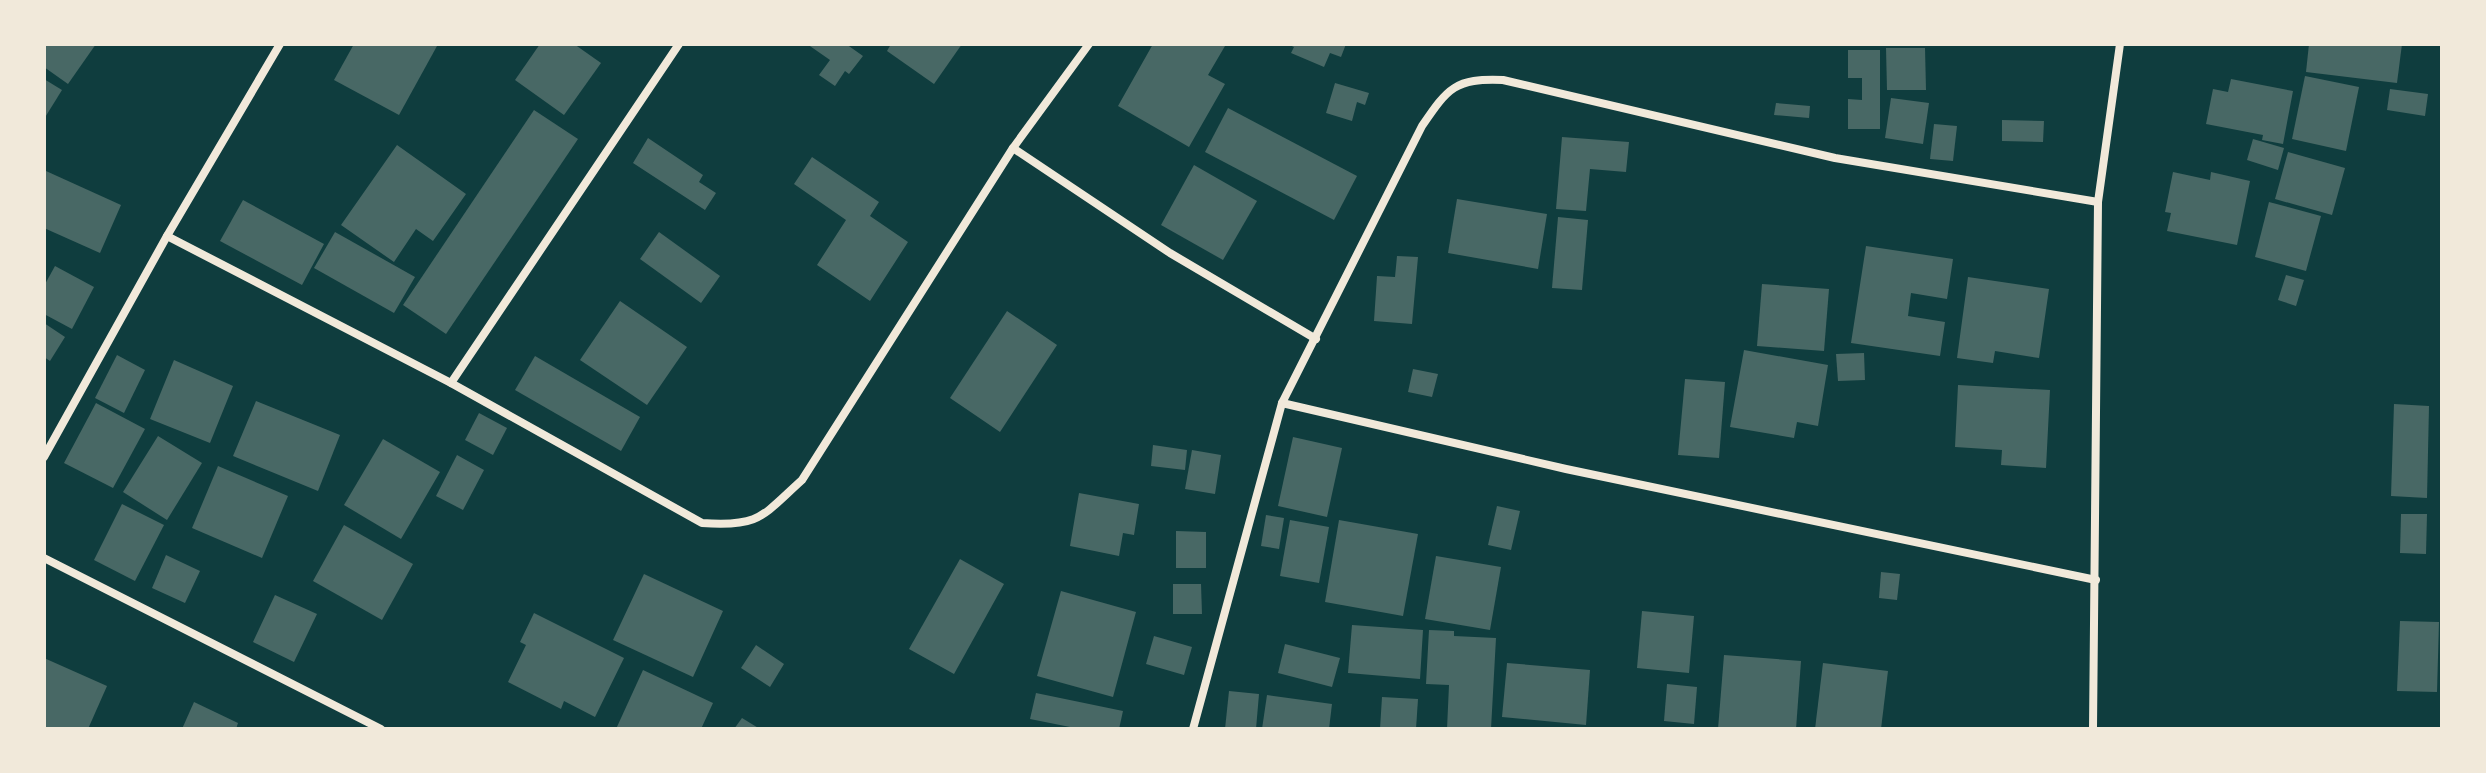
<svg xmlns="http://www.w3.org/2000/svg" width="2486" height="773" viewBox="0 0 2486 773" font-family="Literata,serif">
<style>
.building{fill:#486865}
.lines{fill:none;stroke-linecap:round;stroke-linejoin:round}
.minor{stroke:#f1e9da;stroke-width:8}
</style>
<rect width="100%" height="100%" fill="#0f3d3e"/>
<g class="building">
<path d="M44,44H96L68,84L44,67Z"/>
<path d="M354,44L437,46L399,115L334,80Z"/>
<path d="M540,44H574L601,63L564,115L515,80Z"/>
<path d="M807,44H846L863,56L849,74L845,71L835,86L819,75L830,60Z"/>
<path d="M891,44H962L934,84L887,51Z"/>
<path d="M1153,44L1225,46L1208,75L1225,84L1189,147L1118,106Z"/>
<path d="M1287,44H1346L1341,57L1330,53L1324,67L1291,53L1294,47Z"/>
<path d="M2309,44H2402L2397,83L2306,72Z"/>
<path d="M1886,48H1925L1926,90H1887Z"/>
<path d="M1848,50H1880V129H1848V99L1862,100V78H1848Z"/>
<path d="M2305,76L2359,87L2346,151L2292,139Z"/>
<path d="M44,79L62,90L44,119Z"/>
<path d="M2231,79L2293,91L2283,144L2262,140L2263,135L2206,124L2213,89L2228,92Z"/>
<path d="M1335,83L1369,93L1365,105L1357,102L1352,121L1326,113Z"/>
<path d="M2390,89L2428,94L2425,116L2387,110Z"/>
<path d="M1891,98L1929,103L1923,144L1885,138Z"/>
<path d="M1776,103L1810,106L1809,118L1774,115Z"/>
<path d="M1228,108L1357,176L1334,220L1205,152Z"/>
<path d="M534,110L578,139L446,334L403,305Z"/>
<path d="M2002,120L2044,121L2043,142L2002,141Z"/>
<path d="M1934,124L1957,126L1953,161L1930,159Z"/>
<path d="M1562,137L1629,142L1626,172L1590,169L1586,211L1556,209Z"/>
<path d="M648,138L703,175L699,182L716,193L705,210L633,163Z"/>
<path d="M2253,139L2284,148L2278,170L2247,160Z"/>
<path d="M397,145L466,194L433,241L416,229L394,262L341,225Z"/>
<path d="M2288,152L2345,168L2332,215L2275,199Z"/>
<path d="M812,157L879,202L870,216L908,242L870,301L817,265L846,220L794,184Z"/>
<path d="M1194,165L1257,201L1223,260L1161,225Z"/>
<path d="M46,171L121,205L100,253L44,228Z"/>
<path d="M2173,172L2210,180L2211,172L2250,181L2237,245L2167,231L2171,213L2165,212Z"/>
<path d="M1457,199L1547,214L1538,269L1448,253Z"/>
<path d="M243,200L324,244L302,285L220,241Z"/>
<path d="M2269,202L2321,216L2306,271L2255,257Z"/>
<path d="M1558,217L1588,220L1582,290L1552,288Z"/>
<path d="M335,232L415,277L394,313L314,268Z"/>
<path d="M659,232L720,276L701,303L640,259Z"/>
<path d="M1866,246L1953,259L1947,299L1911,293L1908,316L1945,322L1940,356L1851,343Z"/>
<path d="M1397,256L1418,257L1412,324L1374,321L1377,276L1395,277Z"/>
<path d="M55,266L94,287L72,329L44,314V286Z"/>
<path d="M2286,275L2304,280L2296,306L2278,300Z"/>
<path d="M1968,277L2049,289L2039,358L1995,351L1993,363L1957,358Z"/>
<path d="M1762,284L1829,289L1824,351L1757,346Z"/>
<path d="M620,301L687,347L647,405L580,360Z"/>
<path d="M1007,311L1057,345L1000,432L950,398Z"/>
<path d="M44,323L65,337L50,361L44,357Z"/>
<path d="M1744,350L1828,365L1818,426L1797,422L1794,438L1730,427Z"/>
<path d="M1864,353L1865,380L1838,381L1836,354Z"/>
<path d="M117,355L145,370L124,413L95,398Z"/>
<path d="M535,356L640,417L621,451L515,390Z"/>
<path d="M174,360L233,386L210,443L150,419Z"/>
<path d="M1413,369L1438,374L1432,397L1408,392Z"/>
<path d="M1685,379L1725,382L1719,458L1678,455Z"/>
<path d="M1958,385L2050,390L2046,468L2001,465L2002,450L1955,447Z"/>
<path d="M256,401L340,435L318,491L233,456Z"/>
<path d="M96,403L145,429L113,488L64,463Z"/>
<path d="M2394,404L2429,406L2427,498L2391,496Z"/>
<path d="M479,413L507,428L493,455L465,440Z"/>
<path d="M158,436L202,463L167,520L123,492Z"/>
<path d="M1293,437L1342,448L1327,517L1278,506Z"/>
<path d="M383,439L440,472L401,539L344,505Z"/>
<path d="M1153,445L1187,450L1185,470L1151,466Z"/>
<path d="M1192,450L1221,455L1215,494L1185,489Z"/>
<path d="M457,455L484,470L463,510L436,496Z"/>
<path d="M218,466L288,496L262,558L192,528Z"/>
<path d="M1079,493L1139,504L1134,535L1123,533L1119,556L1070,546Z"/>
<path d="M122,504L164,525L135,581L94,560Z"/>
<path d="M1497,506L1520,511L1511,550L1488,545Z"/>
<path d="M2401,514H2427L2426,554L2400,553Z"/>
<path d="M1266,515L1284,518L1279,549L1261,546Z"/>
<path d="M1290,520L1329,527L1319,583L1280,576Z"/>
<path d="M1339,520L1418,534L1403,616L1325,602Z"/>
<path d="M344,525L413,564L382,620L313,581Z"/>
<path d="M1176,531L1206,532V568H1176Z"/>
<path d="M166,555L200,571L185,603L152,588Z"/>
<path d="M1436,556L1501,567L1490,630L1425,619Z"/>
<path d="M960,559L1004,584L954,674L909,649Z"/>
<path d="M1881,572L1900,574L1897,600L1879,598Z"/>
<path d="M644,574L723,611L693,677L613,640Z"/>
<path d="M1173,584H1201L1202,614H1173Z"/>
<path d="M1061,591L1136,612L1113,697L1037,676Z"/>
<path d="M275,595L317,614L294,662L253,642Z"/>
<path d="M1642,611L1694,616L1689,673L1637,668Z"/>
<path d="M534,613L624,658L595,717L564,701L561,709L508,682L526,645L520,642Z"/>
<path d="M2400,621L2439,622L2437,692L2397,691Z"/>
<path d="M1352,625L1423,630L1420,679L1348,673Z"/>
<path d="M1429,630L1454,631V636L1496,638L1491,729H1447L1449,685L1426,684Z"/>
<path d="M1154,636L1192,647L1184,675L1146,664Z"/>
<path d="M1285,644L1340,658L1332,687L1278,673Z"/>
<path d="M756,645L784,664L770,687L741,668Z"/>
<path d="M1724,655L1801,661L1796,729H1718Z"/>
<path d="M44,658L107,686L88,729H44Z"/>
<path d="M1507,663L1590,670L1586,725L1502,717Z"/>
<path d="M1823,663L1888,671L1881,729H1815Z"/>
<path d="M643,670L713,703L701,729H616Z"/>
<path d="M1667,684L1697,687L1694,724L1664,721Z"/>
<path d="M1229,691L1259,694L1256,729H1225Z"/>
<path d="M1036,693L1123,711L1119,729H1080L1030,719Z"/>
<path d="M1267,695L1332,704L1329,729H1262Z"/>
<path d="M1382,697L1418,699L1416,729H1380Z"/>
<path d="M194,702L238,723L236,729H182Z"/>
<path d="M742,718L760,729H734Z"/>
</g>
<g class="lines">
<g class="minor">
<path d="M1013,148L1170,253L1316,339"/>
<path d="M167,236L451,383L702,523C760,527 761,517 802,480L1013,148L1089,44"/>
<path d="M451,383L679,44"/>
<path d="M1282,403L1566,469L2096,580"/>
<path d="M44,457L167,236L280,44"/>
<path d="M44,558L381,729"/>
<path d="M1193,729L1282,403L1422,126C1448,88 1455,78 1503,80L1835,158L2098,202"/>
<path d="M2093,729L2098,202L2120,44"/>
</g>
</g>
<rect width="2486" height="773" fill="none" stroke="#f1e9da" stroke-width="92"/>
</svg>
